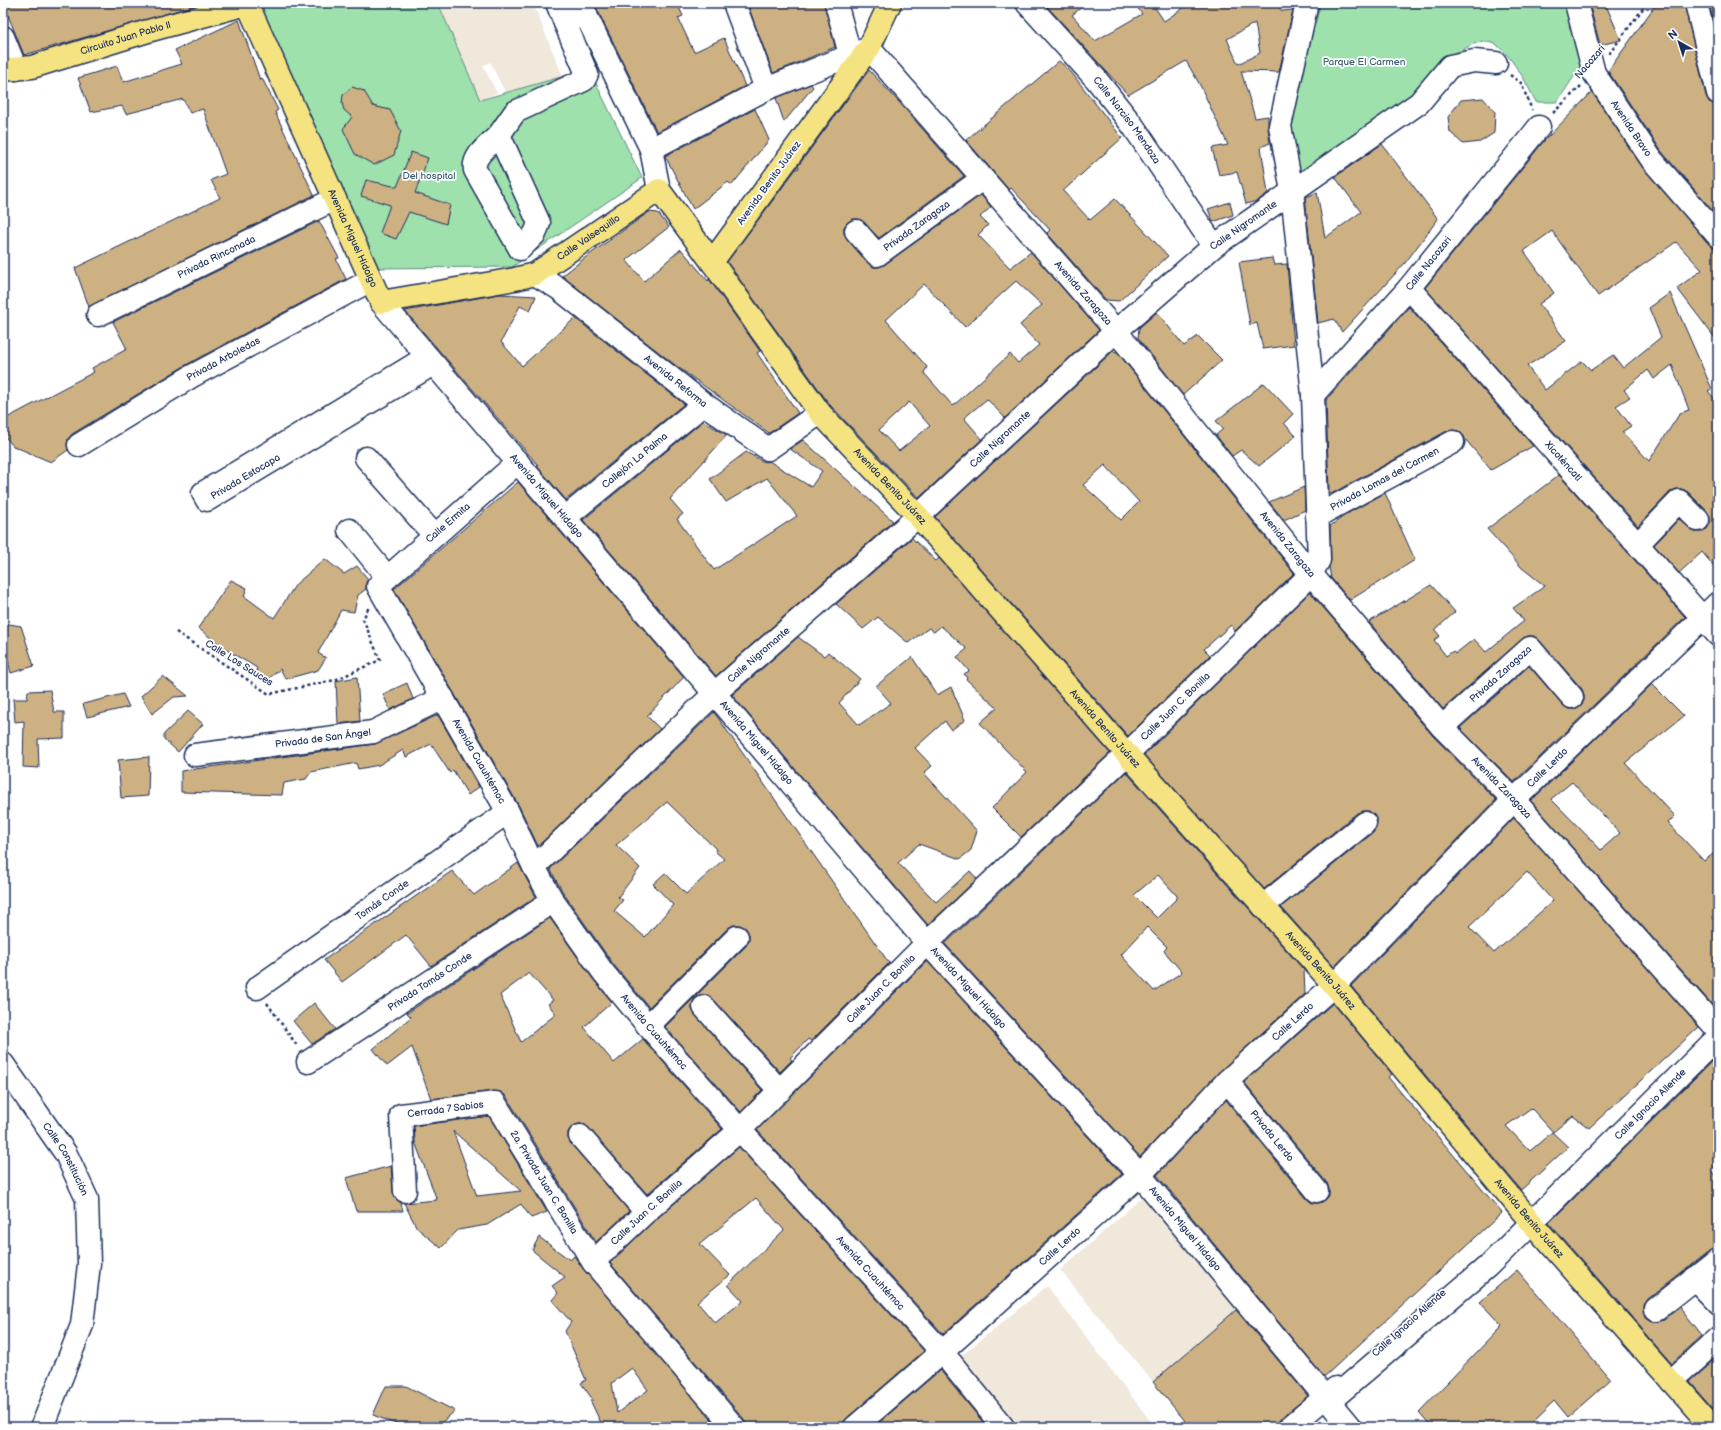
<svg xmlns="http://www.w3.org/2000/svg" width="1721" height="1430" viewBox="0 0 1721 1430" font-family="'Balsamiq Sans',sans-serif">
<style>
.built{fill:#f0e8da}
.green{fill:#9fe1ac;stroke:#5d8885}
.building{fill:#ceb183;stroke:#1b2f5e;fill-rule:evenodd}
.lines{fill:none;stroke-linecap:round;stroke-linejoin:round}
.minor-casing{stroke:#1b2f5e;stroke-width:25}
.major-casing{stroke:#1b2f5e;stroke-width:25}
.path{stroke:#1b2f5e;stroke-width:2.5;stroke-dasharray:3 3;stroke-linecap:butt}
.minor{stroke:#fff;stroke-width:22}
.major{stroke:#f5e382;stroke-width:22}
.labels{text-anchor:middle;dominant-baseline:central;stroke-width:3.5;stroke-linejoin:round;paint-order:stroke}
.street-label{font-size:10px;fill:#1b2f5e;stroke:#fff}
.park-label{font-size:10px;fill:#3c5c72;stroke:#fff}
</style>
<rect width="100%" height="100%" fill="#fff"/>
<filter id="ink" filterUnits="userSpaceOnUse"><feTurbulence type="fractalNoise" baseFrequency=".025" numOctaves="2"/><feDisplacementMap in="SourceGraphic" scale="8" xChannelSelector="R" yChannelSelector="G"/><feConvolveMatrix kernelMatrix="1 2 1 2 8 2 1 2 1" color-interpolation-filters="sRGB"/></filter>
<g filter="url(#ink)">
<g class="built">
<path d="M438,3H533L563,77L505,92L490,62L483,66L497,93L480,100Z"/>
<path d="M1147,1193L1239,1307L1153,1382L1060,1270Z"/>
<path d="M1047,1286L1155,1427H1012L957,1359Z"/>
</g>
<g class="green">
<path d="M253,3H438L480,100L589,69L642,178L512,267L369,268Z"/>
<path d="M1321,3H1571L1585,60L1557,102H1536L1523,77L1509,57L1496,44L1483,41L1471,45L1456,54L1431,81L1294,184L1288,128L1301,71Z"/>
</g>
<g class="building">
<path d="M3,3H203L24,55Z"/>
<path d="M594,3H677L683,16L678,18L694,52L724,38L745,86L657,132Z"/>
<path d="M747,3H824L835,47L773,73Z"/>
<path d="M1044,3H1087L1072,15L1095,41L1142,14L1134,3H1152L1164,21L1191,3H1275L1282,11L1293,10L1279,72L1241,71L1255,118L1268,116V128L1270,143L1261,147L1268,193L1257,201L1246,204L1237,172L1219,175L1212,148L1228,145L1200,85L1186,61L1128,95ZM1255,23L1260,53L1238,64L1227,39Z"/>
<path d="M1589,3H1605L1621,40L1600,45Z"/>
<path d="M1657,3H1684L1706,96L1709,102L1718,105V217L1662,152L1608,71Z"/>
<path d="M1709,3H1718V40Z"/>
<path d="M239,20L260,80L262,78L278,110L275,112L314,195L89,307L75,268L220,198L211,180L226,174L203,109L190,113L183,99L126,114L122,106L91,112L78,78L117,66L123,82L182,64L175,50Z"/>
<path d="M1059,61L1071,72L1122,138L1063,191L1090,220L1115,199L1168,256L1119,301L1106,300L1047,233L1050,230L1011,188L1009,190L966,140Z"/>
<path d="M869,70L897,100L964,176L879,238L860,219H853L848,222L844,227V234L847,239L868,263L873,267H879L884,265L981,195L991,207L980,217L988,225L978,235L1010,268L1031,252L1099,330L1005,418L987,399L964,418L982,439L919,498L830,405L727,262L796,169L799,168L798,166ZM1016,281L1042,305L1020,325L1039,345L1018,363L1010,354L953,406L924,373L927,367L886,320L924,284L965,327ZM909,402L930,426L899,451L879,430Z"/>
<path d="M811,84L813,87L784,122L776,98Z"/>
<path d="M352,87L364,91L373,106L390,110L401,131L394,155L374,165L355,154L343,129L352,117L344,110L342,103L343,95Z"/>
<path d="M1592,92L1643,168L1709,244L1714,248H1718V342L1677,288L1702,270L1676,242L1598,296L1552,231L1524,251L1554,293L1539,304L1566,341L1527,366L1545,390L1582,361L1591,370L1613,355L1623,368L1661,337L1649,308L1670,293L1712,389L1708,391L1718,403V571L1702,552L1679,573L1654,545L1679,519L1694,532H1701L1707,529L1710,523V516L1707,511L1688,492L1682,489H1676L1670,492L1638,526L1425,288L1544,141ZM1672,365L1689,410L1680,413L1649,461L1622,432L1631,426L1616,406L1630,397L1624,390L1648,370L1654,379Z"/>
<path d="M1483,98L1495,112L1494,133L1480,142L1463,144L1450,132L1448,117L1461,100Z"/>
<path d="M755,109L769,140L732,185L728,182L693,209L665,156Z"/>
<path d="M1382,144L1438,219L1405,263L1342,332L1334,319L1318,323L1305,198L1317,192L1325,238L1361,212L1335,177Z"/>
<path d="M411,152L428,158L415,193L450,205L446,224L409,212L396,239L380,233L390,205L361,196L366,180L397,187Z"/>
<path d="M1230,202L1233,215L1213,222L1208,209Z"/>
<path d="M649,212L658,213L669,227L626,260L644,281L681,249L708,281L709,279L760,351L757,353L798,413L769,433L675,365L562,276L586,257Z"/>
<path d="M319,221L339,258L336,259L346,279L186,365L72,434L68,439L67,445L68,450L51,462L13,446L3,434V420L94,372L92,368L127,349L113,322Z"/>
<path d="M1272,258L1274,265L1287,264L1294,345L1263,349L1257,323L1250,325L1239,262Z"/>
<path d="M500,294L536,296L530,311L520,306L501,342L522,366L575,318L684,404L566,500L537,466L538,465L405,311Z"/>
<path d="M1409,307L1533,446L1491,470L1465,439L1464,436L1459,431L1453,430L1447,431L1331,494L1329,492L1326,400Z"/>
<path d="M1157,312L1184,346L1198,336L1222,360L1183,395L1138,338L1139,328Z"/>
<path d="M1113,351L1117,352L1294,573L1235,631L1231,625L1204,649L1210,655L1128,736L935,517ZM1105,465L1139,502L1121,520L1083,485Z"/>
<path d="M1264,383L1293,414L1284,423L1296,436L1259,466L1241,450L1232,456L1216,435L1223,429L1216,421Z"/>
<path d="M703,421L727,435L670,499L683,514L677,519L714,570L797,516L767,478L726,502L710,479L746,452L764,462L769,461L811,487L822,471L790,449L803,440L893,521L716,676L583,520Z"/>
<path d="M1559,475L1685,617L1514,782L1460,728L1529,666L1563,705L1568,709H1574L1580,706L1584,701V695L1582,689L1539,640L1534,636H1528L1522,639L1443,709L1369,622L1431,585L1455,612L1435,630L1440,636L1434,640L1446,656L1453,651L1455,654L1474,639L1486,652L1524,621L1513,608L1545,586L1522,568L1487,529Z"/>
<path d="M518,482L684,677L647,716L660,729L538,846L519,806L394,589Z"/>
<path d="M1304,487L1305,510L1284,520L1269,502Z"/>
<path d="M1385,493L1415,560L1350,600L1331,578L1329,567L1331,560L1330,526L1350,512Z"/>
<path d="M912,538L936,561L939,558L1110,753L1021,837L992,808L1027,772L980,723L997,708L966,679L967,678L964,674L969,671L957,657L967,649L941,626L934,632L929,628L908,643L878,617L863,629L836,604Z"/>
<path d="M325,559L344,574L357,566L368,579L366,582V589L358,595L354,612L341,610L318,653L326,658L318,670L286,679L280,669L265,682L256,673L257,668L225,649L198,628L231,580L247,588L244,596L274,618L296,584Z"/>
<path d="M1310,592L1432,735L1496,800L1334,967L1281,907L1373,833L1376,828L1377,821L1374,815L1369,811H1363L1357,813L1264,889L1144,755Z"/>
<path d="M3,623L21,626L34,666L11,673L4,645Z"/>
<path d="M798,637L824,656L828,652L860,679L839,703L859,725L891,703L876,686L912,657L937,695L951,687L965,720L951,730L945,721L915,748L932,766L924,773L977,831L971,850L960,859L919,844L898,863L936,902L970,871L977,879L928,925L732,695Z"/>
<path d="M163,676L188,696L174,697L152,714L141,696Z"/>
<path d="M357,677L360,721L338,724L336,681Z"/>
<path d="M407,683L413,699L390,710L383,694Z"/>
<path d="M1652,684L1684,716L1625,763L1675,816L1668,823L1704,861L1718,850L1717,1010L1531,801ZM1572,782L1620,833L1601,850L1551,799Z"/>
<path d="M50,690L54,712H64V738L38,739L39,768L23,767L24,721L15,722L13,699H27L28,691Z"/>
<path d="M123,694L129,707L87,717L83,704Z"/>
<path d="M188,711L203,724L178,752L164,739V734Z"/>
<path d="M714,712L889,963L811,1041L808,1039L790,1058L792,1060L780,1072L713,999L708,995H702L695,998L692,1004V1009L695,1015L762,1090L741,1112L665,1027L746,946L749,940V934L746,928L740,925H733L728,928L649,1007L613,964L564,894L550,869ZM667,802L716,849L715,851L724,859L686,894L665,873L653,884L673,905L645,937L614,911L623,900L618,897L640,868L616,845Z"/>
<path d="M438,715L479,787L468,795L453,770L450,773L431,744L406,757L403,750L379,765L358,769L356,763L311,772L306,779L284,783L282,795L181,792V771L375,744Z"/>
<path d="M149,757L148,796L121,798L118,760Z"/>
<path d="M1126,772L1304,970L1305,994L1219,1072L1140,1157L945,944ZM1158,875L1178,897L1157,918L1134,895ZM1147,927L1167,947L1164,951L1182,972L1154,991L1121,955Z"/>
<path d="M1514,818L1699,1027L1589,1128L1573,1116L1553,1132L1531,1108L1506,1126L1530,1151L1552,1132L1568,1147L1521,1190L1351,986ZM1527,872L1553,901L1494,953L1469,927Z"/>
<path d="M518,863L536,897L431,966L406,935L342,982L324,960L452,871L474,895Z"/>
<path d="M550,918L593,979L612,1002L584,1027L614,1063L643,1039L722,1129L647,1194L589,1128L584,1124H578L572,1127L568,1132V1138L571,1144L629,1211L596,1242L506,1096L501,1092L493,1091L431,1099L412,1047L387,1066L373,1049L411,1017L407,1013ZM529,973L553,1000L548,1004L556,1014L521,1042L500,995Z"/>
<path d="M927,961L1122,1174L943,1334L757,1130Z"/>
<path d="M314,1003L335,1029L312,1044L293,1021Z"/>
<path d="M1333,1003L1392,1074L1388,1077L1502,1213L1324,1377L1157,1175L1226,1100L1307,1199L1312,1203H1319L1325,1200L1329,1196V1189L1327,1183L1244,1082Z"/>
<path d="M1718,1055V1164L1711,1169L1718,1178V1247L1710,1250L1686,1269L1648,1299L1644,1305V1311L1646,1317L1652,1321H1657L1664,1319L1679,1307L1702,1336L1672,1363L1549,1223Z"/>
<path d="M489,1116L547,1212L531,1218L521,1204L487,1225L458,1230L441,1248L417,1228L404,1203L437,1200L415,1142L414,1126ZM453,1131L521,1191L477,1196Z"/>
<path d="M739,1147L924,1351L847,1418L843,1423V1427H746L744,1419L610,1263L654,1221ZM756,1198L784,1230L728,1285L743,1301L715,1323L697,1302L730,1275L700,1244Z"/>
<path d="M391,1166L393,1192L395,1198L401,1203L403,1211H356L346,1178Z"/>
<path d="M539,1237L570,1260L574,1256L584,1270L718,1427H599L602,1425L590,1400H593L581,1383L586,1380L565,1331L571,1322L552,1300L558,1293L552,1286L565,1277L532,1250ZM632,1368L648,1390L617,1413L612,1383Z"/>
<path d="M1517,1270L1611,1380L1568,1418L1554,1401L1527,1427H1432L1419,1412L1502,1326L1480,1302Z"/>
<path d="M1236,1310L1308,1396L1282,1417L1278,1422V1427H1190L1153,1382Z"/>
<path d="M1718,1356V1415L1689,1382Z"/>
<path d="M940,1370L987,1427H874Z"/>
<path d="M386,1386H406L455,1411L436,1427H403L373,1415Z"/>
</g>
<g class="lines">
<g class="minor-casing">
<g id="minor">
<path d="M557,3L565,23"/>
<path d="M580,3L651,149L659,190"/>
<path d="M734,3L766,89"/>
<path d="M836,3L854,69"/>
<path id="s1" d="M1027,3L1096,79L1133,126L1214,246"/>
<path id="s2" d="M1576,3L1594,73L1652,160L1718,236"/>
<path d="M1696,3L1718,93"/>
<path d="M3,37L16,69"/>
<path d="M499,135L539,223L535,234L520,249L475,170C472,156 490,144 499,135Z"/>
<path d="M499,135L515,112L584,80L587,74L565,23L586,14"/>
<path id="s3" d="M651,149L766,89L869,48L1116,331L1311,574L1442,727L1514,800L1718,1030"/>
<path id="s4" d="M856,231L877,255L982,179"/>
<path id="s5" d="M535,274L558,288L704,404L768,449L820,413"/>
<path id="s6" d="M1409,288L1718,635"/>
<path id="s7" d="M381,302L927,943L1140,1175L1350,1427"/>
<path id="s8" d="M98,315L335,199"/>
<path id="s9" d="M427,357L203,493L207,500L433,364"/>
<path id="s10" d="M1313,395L1409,288L1539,127"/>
<path id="s11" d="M79,445L192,376L371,280"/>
<path d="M366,458L434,535"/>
<path id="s12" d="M518,462L378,586L508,812L534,867L553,901L603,972L648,1026L740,1130L942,1352L1003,1427"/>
<path id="s13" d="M1317,516L1453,442"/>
<path id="s14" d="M566,517L704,404"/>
<path d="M349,530L387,577"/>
<path d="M1638,544L1679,501L1698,520"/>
<path id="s15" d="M1442,727L1530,648L1572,697"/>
<path id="s16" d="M195,755L373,732L443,698"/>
<path id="s17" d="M534,867L715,693L918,516L1116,331L1214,246L1419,103L1450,66L1474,61L1496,63"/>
<path d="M1263,906L1365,823"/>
<path id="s18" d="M257,988L508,812"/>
<path d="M704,1007L780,1091"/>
<path d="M648,1026L737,937"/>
<path id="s19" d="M308,1062L553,901"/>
<path id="s20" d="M3,1064L66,1154L87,1199L89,1264L82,1325L42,1427"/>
<path id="s21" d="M1227,1081L1317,1191"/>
<path d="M580,1136L646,1212"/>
<path id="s22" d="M405,1191L401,1115L495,1103L593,1262L734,1427"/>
<path id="s23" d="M593,1262L646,1212L740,1130L927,943L1127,754L1311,574L1319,560L1313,395L1292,191L1280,126L1307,3"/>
<path d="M1694,1278L1718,1303"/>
<path d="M1656,1309L1718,1260"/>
<path d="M1671,1381L1718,1339"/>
<path id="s24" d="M1330,1401L1488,1266L1718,1037"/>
<path id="s25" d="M855,1427L942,1352L1140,1175L1227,1081L1334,985L1514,800L1718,603"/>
<path d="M1290,1427L1336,1388"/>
</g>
</g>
<g class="major-casing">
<g id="major">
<path id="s26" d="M247,3L381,302L515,279L535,274L659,190L712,262"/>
<path id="s27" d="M890,3L869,48L712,262L820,413L918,516L1127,754L1334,985L1531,1222L1712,1427"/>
<path id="s28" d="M3,70L32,67L148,31L247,4"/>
</g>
</g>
<g class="path">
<path d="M1609,54L1647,3"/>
<path d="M1510,75L1521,83L1532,110"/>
<path d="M1553,113L1581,86"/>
<path d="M176,632L269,694L335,680L380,660L363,619L369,607"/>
<path d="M267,1003L298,1047"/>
</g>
<use href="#minor" class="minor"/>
<use href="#major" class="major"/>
</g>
</g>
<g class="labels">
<g class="street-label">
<text stroke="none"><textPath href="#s28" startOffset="127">Circuito Juan Pablo ll</textPath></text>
<text transform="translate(1590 62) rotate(-49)">Nacozari</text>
<text stroke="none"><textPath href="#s1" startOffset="154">Calle Narciso Mendoza</textPath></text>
<text stroke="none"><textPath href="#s2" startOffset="139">Avenida Bravo</textPath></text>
<text transform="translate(769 183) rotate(-54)">Avenida Benito Juárez</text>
<text stroke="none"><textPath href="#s4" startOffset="81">Privada Zaragoza</textPath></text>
<text stroke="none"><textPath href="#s17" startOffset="957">Calle Nigromante</textPath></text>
<text stroke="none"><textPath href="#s26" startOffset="549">Calle Valsequillo</textPath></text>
<text stroke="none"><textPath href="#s26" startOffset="258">Avenida Miguel Hidalgo</textPath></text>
<text stroke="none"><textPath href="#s8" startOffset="132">Privada Rinconada</textPath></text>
<text stroke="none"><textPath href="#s10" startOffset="175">Calle Nacozari</textPath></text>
<text stroke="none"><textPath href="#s3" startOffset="566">Avenida Zaragoza</textPath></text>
<text stroke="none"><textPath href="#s11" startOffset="168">Privada Arboledas</textPath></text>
<text stroke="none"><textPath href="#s5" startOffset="177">Avenida Reforma</textPath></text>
<text stroke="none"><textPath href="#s17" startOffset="633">Calle Nigromante</textPath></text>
<text stroke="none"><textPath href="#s14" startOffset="89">Callejón La Palma</textPath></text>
<text stroke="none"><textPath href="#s6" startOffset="232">Xicoténcatl</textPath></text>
<text stroke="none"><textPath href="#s9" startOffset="315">Privada Estocapa</textPath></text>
<text stroke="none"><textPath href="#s13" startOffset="77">Privada Lomas del Carmen</textPath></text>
<text stroke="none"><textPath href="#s27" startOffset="602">Avenida Benito Juárez</textPath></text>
<text stroke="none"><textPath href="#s7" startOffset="255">Avenida Miguel Hidalgo</textPath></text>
<text transform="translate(448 523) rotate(-41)">Calle Ermita</text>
<text stroke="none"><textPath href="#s3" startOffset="890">Avenida Zaragoza</textPath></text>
<text stroke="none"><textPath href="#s17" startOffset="309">Calle Nigromante</textPath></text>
<text transform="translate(239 663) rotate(32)">Calle Los Sauces</text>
<text stroke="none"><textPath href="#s15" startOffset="79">Privada Zaragoza</textPath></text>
<text stroke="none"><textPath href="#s23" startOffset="805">Calle Juan C. Bonilla</textPath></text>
<text stroke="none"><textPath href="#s27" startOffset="926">Avenida Benito Juárez</textPath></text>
<text stroke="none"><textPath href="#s16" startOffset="129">Privada de San Ángel</textPath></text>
<text stroke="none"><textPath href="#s7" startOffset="579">Avenida Miguel Hidalgo</textPath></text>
<text stroke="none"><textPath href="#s12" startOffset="389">Avenida Cuauhtémoc</textPath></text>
<text stroke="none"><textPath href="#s25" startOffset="957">Calle Lerdo</textPath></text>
<text stroke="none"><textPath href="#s3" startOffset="1214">Avenida Zaragoza</textPath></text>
<text stroke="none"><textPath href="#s18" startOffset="153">Tomás Conde</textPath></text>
<text stroke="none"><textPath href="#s27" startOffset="1250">Avenida Benito Juárez</textPath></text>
<text stroke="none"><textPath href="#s19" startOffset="146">Privada Tomás Conde</textPath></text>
<text stroke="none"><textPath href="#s7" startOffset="903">Avenida Miguel Hidalgo</textPath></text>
<text stroke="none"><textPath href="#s23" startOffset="397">Calle Juan C. Bonilla</textPath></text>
<text stroke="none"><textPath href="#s25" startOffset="597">Calle Lerdo</textPath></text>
<text stroke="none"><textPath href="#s12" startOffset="713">Avenida Cuauhtémoc</textPath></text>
<text stroke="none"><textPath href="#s24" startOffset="437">Calle Ignacio Allende</textPath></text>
<text stroke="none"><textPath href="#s22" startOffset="121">Cerrada 7 Sabios</textPath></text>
<text stroke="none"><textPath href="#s21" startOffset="71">Privada Lerdo</textPath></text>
<text stroke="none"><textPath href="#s20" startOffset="114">Calle Constitución</textPath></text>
<text stroke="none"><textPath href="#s22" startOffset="264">2a. Privada Juan C. Bonilla</textPath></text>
<text stroke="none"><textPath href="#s23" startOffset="73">Calle Juan C. Bonilla</textPath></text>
<text stroke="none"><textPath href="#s27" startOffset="1574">Avenida Benito Juárez</textPath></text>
<text stroke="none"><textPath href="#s7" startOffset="1227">Avenida Miguel Hidalgo</textPath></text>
<text stroke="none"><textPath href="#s25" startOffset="273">Calle Lerdo</textPath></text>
<text stroke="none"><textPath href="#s12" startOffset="1037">Avenida Cuauhtémoc</textPath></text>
<text transform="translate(1409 1323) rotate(-42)">Calle Ignacio Allende</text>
</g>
<g class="park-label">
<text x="1364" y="62">Parque El Carmen</text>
<text x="429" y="176">Del hospital</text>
</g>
</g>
<rect width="1721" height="1430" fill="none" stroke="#fff" stroke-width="16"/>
<rect x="8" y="8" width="1705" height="1414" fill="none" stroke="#1b2f5e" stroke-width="1.5" filter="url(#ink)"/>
<g transform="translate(1679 42) rotate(321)" stroke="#ffffff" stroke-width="3" paint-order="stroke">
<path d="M0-3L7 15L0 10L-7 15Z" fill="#1b2f5e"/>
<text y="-6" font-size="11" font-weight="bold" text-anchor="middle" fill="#1b2f5e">N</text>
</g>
</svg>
